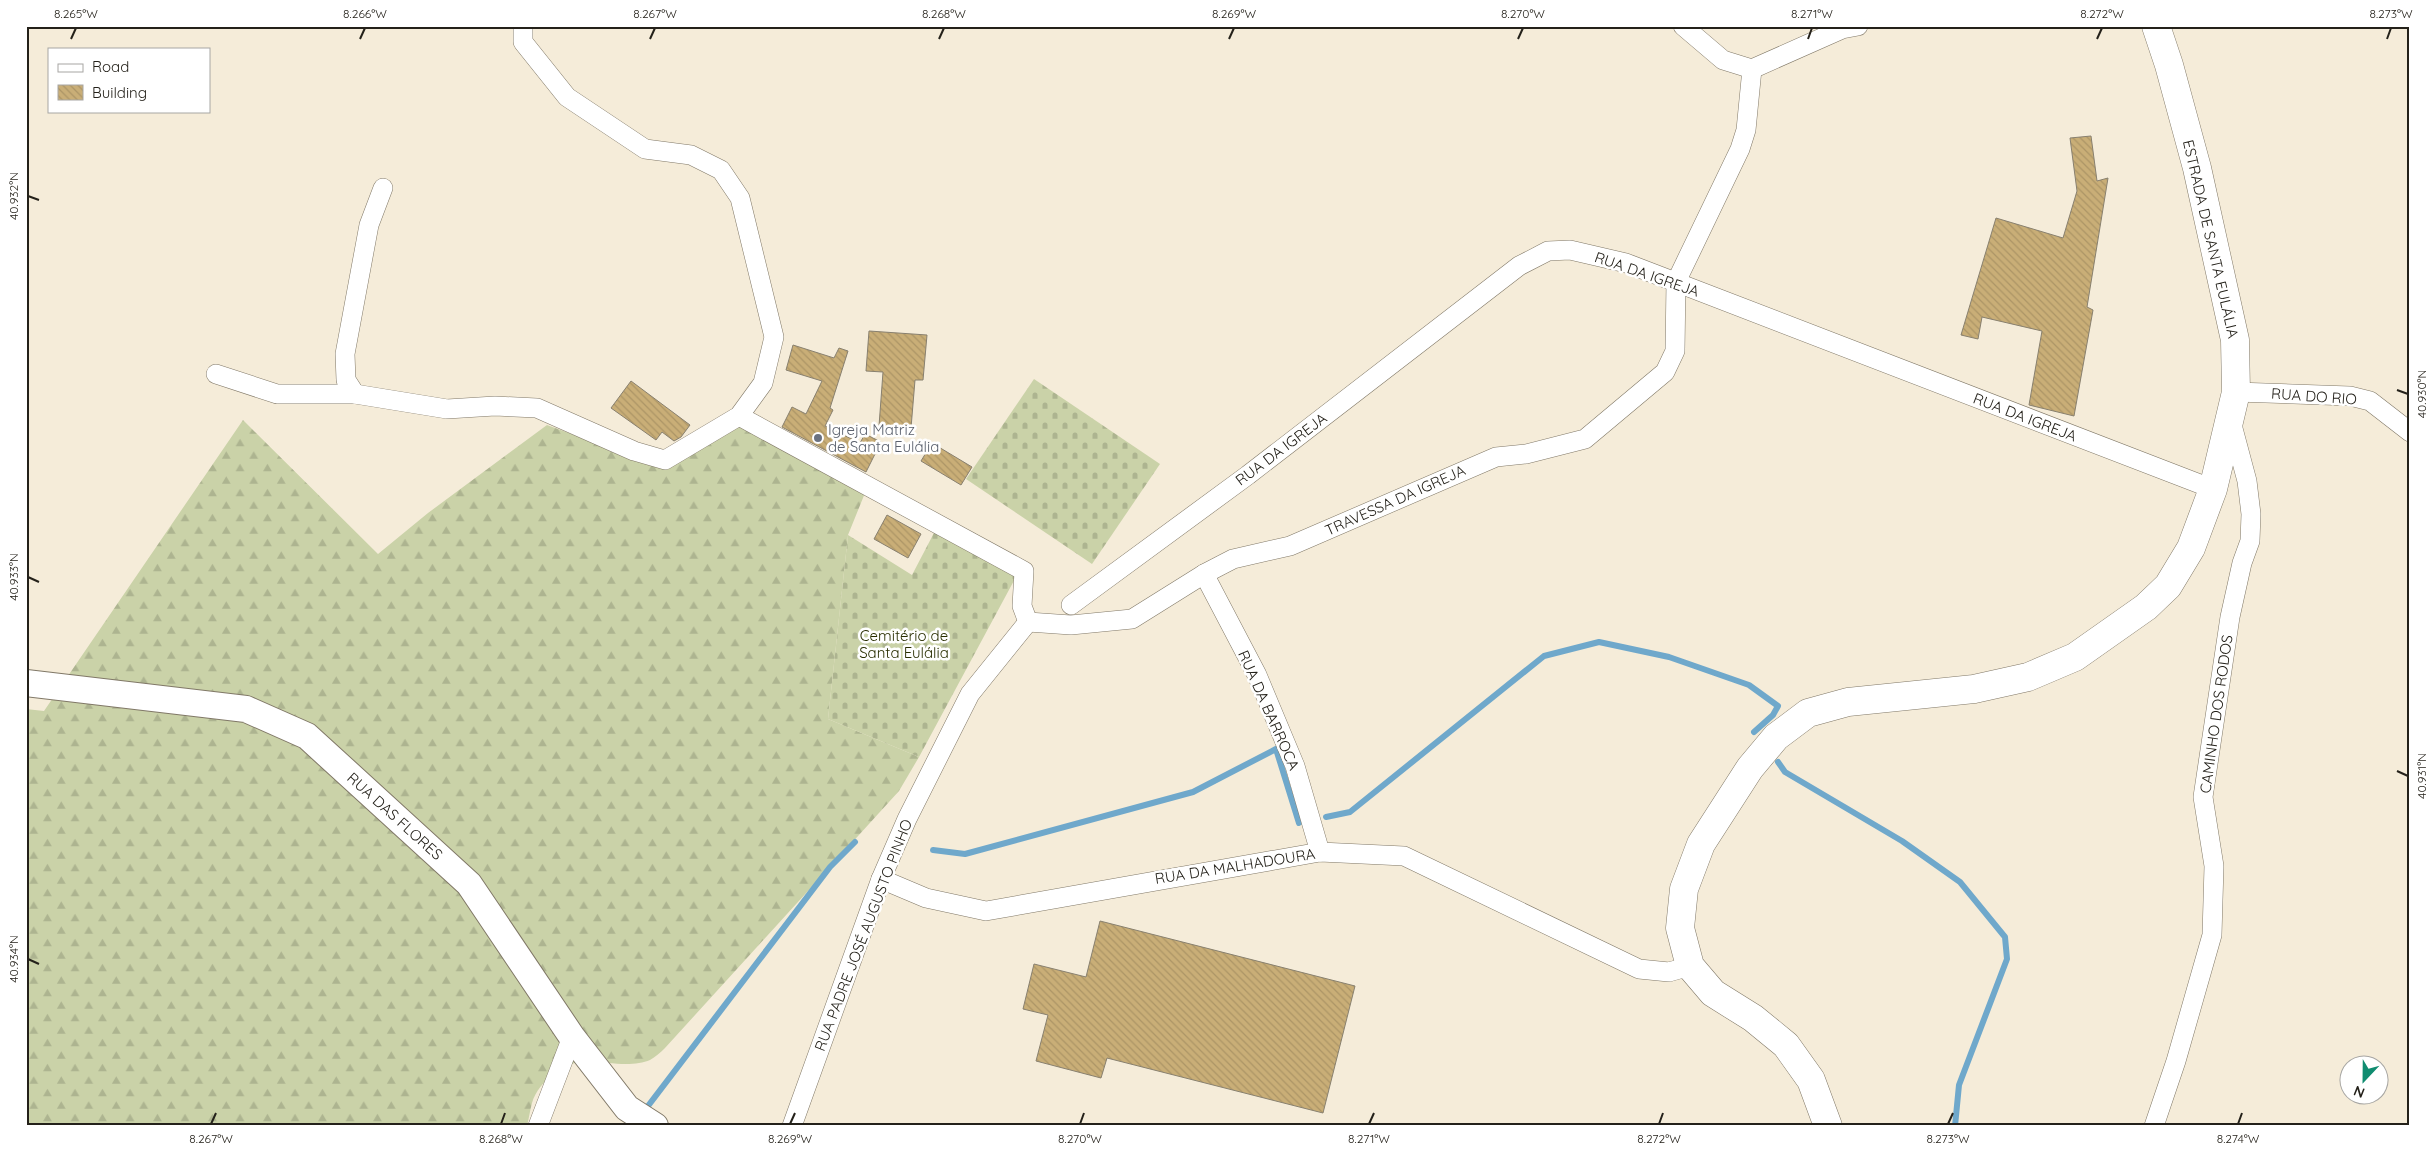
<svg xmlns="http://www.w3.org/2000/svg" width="2436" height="1152" viewBox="0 0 2436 1152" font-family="Quicksand,sans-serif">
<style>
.forest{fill:url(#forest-firs)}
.cemetery{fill:url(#cemetery-stones)}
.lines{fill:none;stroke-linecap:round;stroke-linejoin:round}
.stream{stroke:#6fa8cb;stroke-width:6}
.building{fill:url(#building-back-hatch);stroke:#88806f}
.street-casing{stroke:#807867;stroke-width:20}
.secondary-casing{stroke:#807867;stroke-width:28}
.primary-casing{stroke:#807867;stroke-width:29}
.street{stroke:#fff;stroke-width:19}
.secondary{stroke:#fff;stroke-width:26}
.primary{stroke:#fff;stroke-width:28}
.ticks{fill:none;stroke:#24211a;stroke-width:2}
.worship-dot{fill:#6b7280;stroke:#fff;stroke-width:2}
.labels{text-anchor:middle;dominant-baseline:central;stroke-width:5;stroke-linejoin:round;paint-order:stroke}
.street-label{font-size:15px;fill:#24211a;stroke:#fff}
.worship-label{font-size:15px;fill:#5b616d;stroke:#fff;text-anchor:start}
.park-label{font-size:15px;fill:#292e00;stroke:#fff}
.neatline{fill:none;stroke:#24211a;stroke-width:2}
.ticks-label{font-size:12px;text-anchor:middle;fill:#24211a}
</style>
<defs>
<pattern id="forest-firs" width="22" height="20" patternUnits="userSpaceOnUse" patternTransform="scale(1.25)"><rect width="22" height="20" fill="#cad2a8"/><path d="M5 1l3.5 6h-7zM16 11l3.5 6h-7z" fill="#adb490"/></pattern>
<pattern id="cemetery-stones" width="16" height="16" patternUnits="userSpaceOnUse" patternTransform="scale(1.25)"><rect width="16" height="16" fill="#cad2a8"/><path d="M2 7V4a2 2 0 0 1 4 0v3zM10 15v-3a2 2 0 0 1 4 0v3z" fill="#adb490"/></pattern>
<pattern id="building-back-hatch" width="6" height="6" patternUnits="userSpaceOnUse" patternTransform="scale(1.25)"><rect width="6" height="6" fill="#c9ae77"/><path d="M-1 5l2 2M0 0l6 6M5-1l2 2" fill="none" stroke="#ac9566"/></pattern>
</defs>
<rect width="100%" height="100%" fill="#f5ecd9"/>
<path class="forest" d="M243,420L378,554L428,513L547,425L664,468L737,423L865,493L848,535L828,719L919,757L899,791L665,1048C661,1052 655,1057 650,1060C635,1067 608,1063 592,1061C568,1059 539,1080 532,1103C530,1110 529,1118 527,1126H26V709L44,711Z"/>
<g class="cemetery">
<path d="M1034,379L1160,464L1092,564L966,479Z"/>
<path d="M935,531L1017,575L919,757L828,719L848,535L912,575Z"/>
</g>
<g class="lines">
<g class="stream">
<path d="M1778,762L1785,772L1902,841L1960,882L2005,937L2007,959L1959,1085L1955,1126"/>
<path d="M1326,817L1350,812L1544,656L1599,642L1669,657L1749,685L1778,706L1773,715L1754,732"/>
<path d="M933,850L965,854L1193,792L1276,749L1299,823"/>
<path d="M648,1106L830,867L855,842"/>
</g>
</g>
<g class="building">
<path d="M2091,136L2097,181L2108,178L2087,307L2093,310L2074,416L2029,405L2042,331L1982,317L1978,339L1961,335L1996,218L2063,238L2077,191L2070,138Z"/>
<path d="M869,331L927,335L923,380H915L911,428L879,426L883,372L866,371Z"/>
<path d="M793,345L834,358L839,348L848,351L830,408L833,410L825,426L860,443L865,434L881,442L866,472L782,427L792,407L806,414L822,381L786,370Z"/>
<path d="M631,381L690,425L681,437L674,441L662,432L656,440L611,408Z"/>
<path d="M932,443L972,467L961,485L921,461Z"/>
<path d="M887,515L921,534L908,558L874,539Z"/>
<path d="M1100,921L1355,986L1323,1113L1107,1058L1101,1078L1036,1061L1048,1015L1023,1009L1034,964L1086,977Z"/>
</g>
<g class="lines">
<g class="street-casing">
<g id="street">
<path d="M1683,26L1723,60L1752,69L1842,29L1858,26"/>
<path d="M216,374L277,394H355L447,409L495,406L537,408L634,451L665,460L739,416L763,383L774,337L740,198L721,170L691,155L645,149L567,97L523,42V26"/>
<path d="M2236,392L2350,396L2370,401L2410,432"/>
<path d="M355,394L346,380L345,354L369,225L383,188"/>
<path d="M739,416L1024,571L1022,606L1028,622"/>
<path d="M1204,574L1257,675L1295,766L1320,852"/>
<path d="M1071,605L1248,475L1519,266L1548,251L1570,250L1626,263L2213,489"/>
<path d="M1028,622L1071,625L1132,619L1204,574L1233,559L1290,546L1496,457L1526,454L1585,439L1665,372L1675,351L1676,282L1740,149L1746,130L1752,69"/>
<path d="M881,879L926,898L986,911L1320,852L1404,856L1639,969L1669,972L1690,966"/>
<path d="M538,1126L572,1037"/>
<path d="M792,1126L881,879L907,819L970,694L1028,622"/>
<path d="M2154,1126L2176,1061L2212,935L2214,866L2203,797L2230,617L2242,563L2250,541L2251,514L2247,481L2231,421"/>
</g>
</g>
<g class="secondary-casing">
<path id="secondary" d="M26,683L246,709L307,736L469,884L572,1037L627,1108L655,1126"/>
</g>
<g class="primary-casing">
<path id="primary" d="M1828,1126L1811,1080L1786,1045L1753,1018L1713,993L1690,966L1680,928L1684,889L1701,844L1750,768L1776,737L1808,713L1848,702L1974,689L2028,677L2075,657L2146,607L2168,586L2191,548L2213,489L2236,392L2235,340L2197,168L2169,65L2156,26"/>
</g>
<use href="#street" class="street"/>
<use href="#secondary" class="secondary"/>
<use href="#primary" class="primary"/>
</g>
<path class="ticks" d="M71,39L76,28M360,39L365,28M650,39L655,28M939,39L944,28M1229,39L1234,28M1518,39L1523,28M1808,39L1812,28M2097,39L2102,28M2387,39L2391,28M28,196L39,200M2397,390L2408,394M28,577L39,582M2397,771L2408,776M28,959L39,964M211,1124L216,1113M501,1124L505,1113M790,1124L795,1113M1080,1124L1084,1113M1369,1124L1374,1113M1659,1124L1663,1113M1948,1124L1953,1113M2238,1124L2242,1113"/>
<circle class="worship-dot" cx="818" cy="438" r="5"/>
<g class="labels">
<g class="street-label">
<text transform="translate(2211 239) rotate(77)">ESTRADA DE SANTA EULÁLIA</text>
<text transform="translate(1647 274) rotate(19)">RUA DA IGREJA</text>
<text transform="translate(2314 396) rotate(4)">RUA DO RIO</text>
<text transform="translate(2025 417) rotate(21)">RUA DA IGREJA</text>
<text transform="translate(1281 449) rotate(-37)">RUA DA IGREJA</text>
<text transform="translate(1395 500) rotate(-24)">TRAVESSA DA IGREJA</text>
<text transform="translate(1269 710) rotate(66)">RUA DA BARROCA</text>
<text transform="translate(2216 714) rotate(-82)">CAMINHO DOS RODOS</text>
<text transform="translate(395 816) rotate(42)">RUA DAS FLORES</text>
<text transform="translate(1235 866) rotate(-9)">RUA DA MALHADOURA</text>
<text transform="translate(863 935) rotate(-69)">RUA PADRE JOSÉ AUGUSTO PINHO</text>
</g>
<g class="worship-label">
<text x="828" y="429">Igreja Matriz<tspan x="828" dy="17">de Santa Eulália</tspan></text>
</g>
<g class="park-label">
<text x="904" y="635">Cemitério de<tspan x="904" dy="17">Santa Eulália</tspan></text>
</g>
</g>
<rect width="2436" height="1152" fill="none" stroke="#ffffff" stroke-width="55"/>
<rect x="48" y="48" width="162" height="65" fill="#ffffff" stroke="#a7a6a3"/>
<rect x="58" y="64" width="25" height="8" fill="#ffffff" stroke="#a7a6a3"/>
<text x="92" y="72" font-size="15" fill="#24211a">Road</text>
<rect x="58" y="85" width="25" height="15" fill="url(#building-back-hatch)" stroke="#a7a6a3"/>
<text x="92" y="98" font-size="15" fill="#24211a">Building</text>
<g transform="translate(2364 1080) rotate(202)"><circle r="24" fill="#ffffff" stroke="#a7a6a3"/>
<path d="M0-4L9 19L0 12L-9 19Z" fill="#108c70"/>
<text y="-8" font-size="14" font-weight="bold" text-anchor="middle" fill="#24211a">N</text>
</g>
<rect x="28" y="28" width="2380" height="1096" class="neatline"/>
<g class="ticks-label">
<text x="76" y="18">8.265°W</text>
<text x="365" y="18">8.266°W</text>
<text x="655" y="18">8.267°W</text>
<text x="944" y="18">8.268°W</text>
<text x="1234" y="18">8.269°W</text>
<text x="1523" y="18">8.270°W</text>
<text x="1812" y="18">8.271°W</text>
<text x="2102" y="18">8.272°W</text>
<text x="2391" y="18">8.273°W</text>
<text transform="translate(14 196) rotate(-90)" y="4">40.932°N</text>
<text transform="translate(2422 394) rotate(-90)" y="4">40.930°N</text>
<text transform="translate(14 577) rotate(-90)" y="4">40.933°N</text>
<text transform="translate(2422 776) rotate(-90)" y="4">40.931°N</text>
<text transform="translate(14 959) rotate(-90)" y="4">40.934°N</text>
<text x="211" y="1143">8.267°W</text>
<text x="501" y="1143">8.268°W</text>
<text x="790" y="1143">8.269°W</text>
<text x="1080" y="1143">8.270°W</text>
<text x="1369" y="1143">8.271°W</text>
<text x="1659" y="1143">8.272°W</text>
<text x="1948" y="1143">8.273°W</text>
<text x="2238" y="1143">8.274°W</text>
</g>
</svg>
